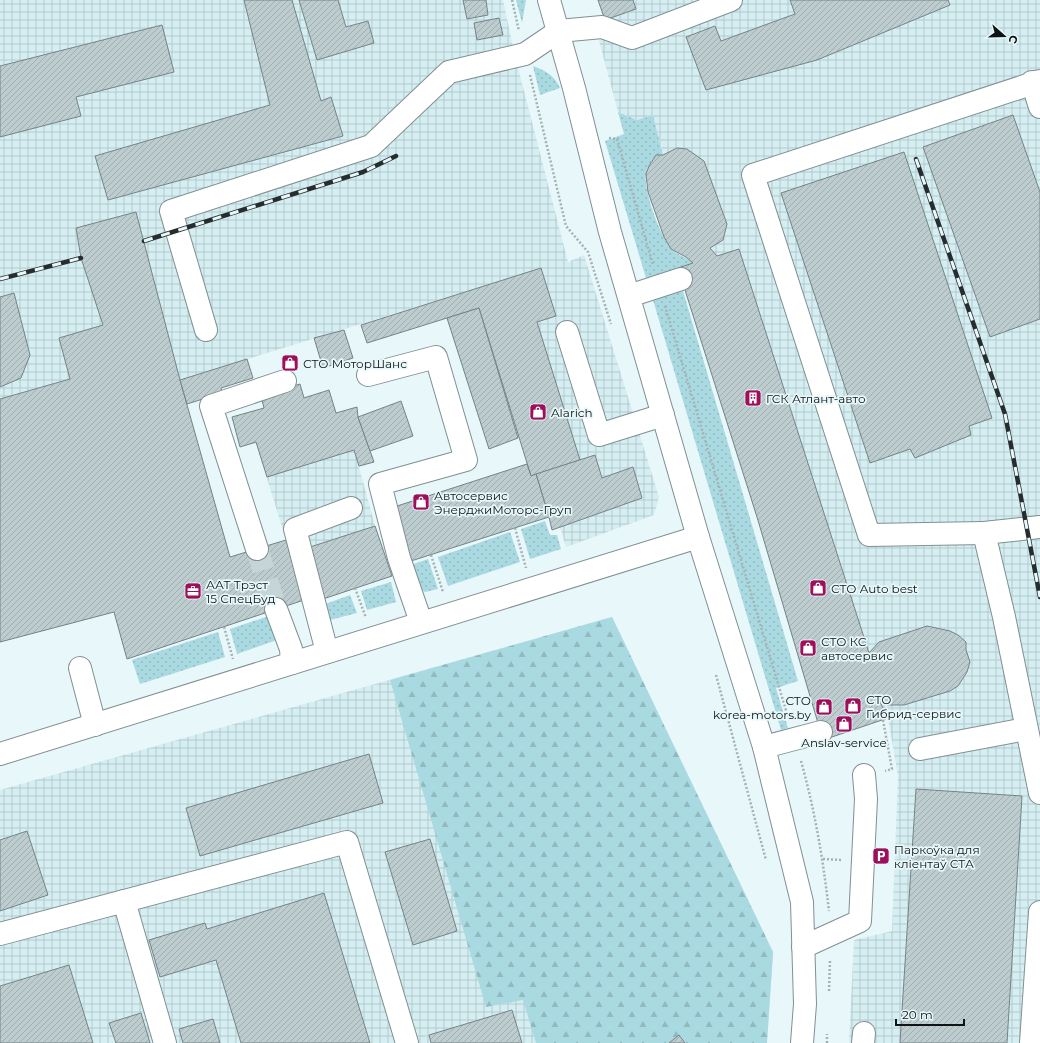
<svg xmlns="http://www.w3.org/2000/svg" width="1040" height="1043" viewBox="0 0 1040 1043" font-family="Montserrat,sans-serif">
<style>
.industrial{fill:url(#industrial-grid)}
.grass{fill:url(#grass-dots)}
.forest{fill:url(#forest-firs)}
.building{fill:url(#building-hatch);stroke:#758486}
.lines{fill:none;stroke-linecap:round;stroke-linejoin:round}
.minor-tunnel{stroke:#c6d5d8;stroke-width:22;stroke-dasharray:22 11;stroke-linecap:butt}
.minor-casing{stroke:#819092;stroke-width:24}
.path{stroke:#a5b2b5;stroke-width:2.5;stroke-dasharray:2 2;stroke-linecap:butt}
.minor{stroke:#fff;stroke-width:22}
.rail-casing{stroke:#272d2f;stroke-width:4.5}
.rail{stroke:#e7f7fa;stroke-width:3;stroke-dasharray:9;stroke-linecap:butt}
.labels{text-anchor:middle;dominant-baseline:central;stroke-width:3.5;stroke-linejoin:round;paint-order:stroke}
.poi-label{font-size:12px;fill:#0e1314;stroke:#e7f7fa;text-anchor:start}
</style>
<defs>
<pattern id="industrial-grid" width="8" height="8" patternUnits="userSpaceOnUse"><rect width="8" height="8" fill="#d4eef1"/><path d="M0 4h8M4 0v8" fill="none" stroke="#b5cbce"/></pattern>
<pattern id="grass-dots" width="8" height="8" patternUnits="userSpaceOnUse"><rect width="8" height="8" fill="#aadae1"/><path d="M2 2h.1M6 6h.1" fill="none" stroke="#91bac0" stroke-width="1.8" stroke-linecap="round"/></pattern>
<pattern id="forest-firs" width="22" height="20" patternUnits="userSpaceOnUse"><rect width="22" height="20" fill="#aadae1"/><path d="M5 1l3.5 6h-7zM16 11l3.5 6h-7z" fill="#91bac0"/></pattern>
<pattern id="building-hatch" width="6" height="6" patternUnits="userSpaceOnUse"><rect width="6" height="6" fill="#bdcdcf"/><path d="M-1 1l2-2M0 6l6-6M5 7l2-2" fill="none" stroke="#a1afb1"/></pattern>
</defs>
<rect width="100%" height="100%" fill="#e7f7fa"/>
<g class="industrial">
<path d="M0,0H503L515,56L568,262L584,255L659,497L654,515L566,547L560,527L552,530L549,517L535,474L531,476L474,289L180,380L230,557L286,540L256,443L240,447L232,417L329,390L336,413L357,407L358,417L374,462L359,467L375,526L392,576L323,599L321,593L127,659L114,612L0,642Z"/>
<path d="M598,0H1040V1043H849L854,940L892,931L898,776L888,718L821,732L757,517L678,268L692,263L686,257L671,249L664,237L648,192L646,174L649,166L656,155L663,154L653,115L637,120L618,112L598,37L605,20Z"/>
<path d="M612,617L773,952L767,1043H0V790Z"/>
</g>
<g class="grass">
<path d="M516,0H526L522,23Z"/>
<path d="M533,66C546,71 554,75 560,88L540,95Z"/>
<path d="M618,112L637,120L653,115L663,155H656C652,161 647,167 646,174C643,190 660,235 670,247C675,255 686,256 693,263L646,278L605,141L624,134Z"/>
<path d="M683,291L798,681L776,688L788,728L781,730L653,300Z"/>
<path d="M545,521L550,535H557L561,549L530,559L521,529Z"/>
<path d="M510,532L520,562L448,586L438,557Z"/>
<path d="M428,559L438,589L425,592L417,585L411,565Z"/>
<path d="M391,582L396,602L367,610L361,591Z"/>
<path d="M350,595L357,613L326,621L320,606Z"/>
<path d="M272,615L280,639L237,654L230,629Z"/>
<path d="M218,632L225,657L140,684L132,660Z"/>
</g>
<path class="forest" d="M612,617L773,952L767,1043H536L523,1000L486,1007L390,680Z"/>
<g class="building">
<path d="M244,0H292L321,101L331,97L343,136L108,200L95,156L270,105Z"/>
<path d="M299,0H338L346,27L368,21L374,43L317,60Z"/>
<path d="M463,0H486L488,15L467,19Z"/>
<path d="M598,0H633L636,9L605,20Z"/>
<path d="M790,0H948L950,5L817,60L706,90L686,37L715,26L721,41L795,14Z"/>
<path d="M499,18L503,35L477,40L474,23Z"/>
<path d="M162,25L174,72L76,97L81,116L0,137V66Z"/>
<path d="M1013,115L1040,192V319L990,337L923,147Z"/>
<path d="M677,148L687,149L704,161L727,224L723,240L710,248L717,256L739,249L869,653L879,642L927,626L950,631L958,635L966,642V650L970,662L967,672L958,686L950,691L904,705H887L879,700L888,718L823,740L757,517L678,268L693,263L686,257L671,249L664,237L648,192L646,174L649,166L656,155H663Z"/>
<path d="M904,152L992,418L969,426L971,435L915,458L910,449L870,463L781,193Z"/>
<path d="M136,212L180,380L230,557L286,540L304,600L127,659L114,612L0,642V399L70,379L59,338L103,325L81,258L76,228Z"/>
<path d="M541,268L556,316L537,322L580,460L531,476L479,308L367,343L361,325Z"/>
<path d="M14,293L30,355L21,378L0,387V297Z"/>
<path d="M479,308L518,438L489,449L447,318Z"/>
<path d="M344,330L353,358L323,368L314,338Z"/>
<path d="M247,359L253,378L221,388L222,393L187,404L180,380Z"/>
<path d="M300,384L304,398L329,390L336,413L357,407L358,417L374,462L359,466L354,450L267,477L256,442L240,447L232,417L264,408L261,396Z"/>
<path d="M401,401L413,436L370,451L358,417Z"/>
<path d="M595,455L602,478L633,467L642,498L552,530L549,517L536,474Z"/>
<path d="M527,464L531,476L536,474L549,517L411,561L394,507Z"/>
<path d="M375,526L392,576L323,599L307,548Z"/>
<path d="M369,754L383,803L200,856L186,808Z"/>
<path d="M916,789L1022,796L1007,1043H900Z"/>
<path d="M27,831L48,895L0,911V840Z"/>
<path d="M430,839L457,931L413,945L385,852Z"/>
<path d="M324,893L370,1043H241L216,960L160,977L149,940L205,923L207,929Z"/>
<path d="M69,965L93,1043H0V986Z"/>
<path d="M512,1010L522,1043H431L429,1035Z"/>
<path d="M141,1013L150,1043H116L109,1023Z"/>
<path d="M213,1019L220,1043H183L179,1029Z"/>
<path d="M679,1035L685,1043H669Z"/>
</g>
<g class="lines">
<path class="minor-tunnel" d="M257,549L276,609"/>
<g class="minor-casing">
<g id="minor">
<path d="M549,0L574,88L610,232L698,537L764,747L802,902L805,1004L802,1043"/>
<path d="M1032,82L1040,107"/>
<path d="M629,296L681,279"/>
<path d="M206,330L171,211L371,146L449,72L525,54L559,31L602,27L632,38L731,0"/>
<path d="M567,332L599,435L663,415"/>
<path d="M368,375L436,357L466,460L380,484L399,558L421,622"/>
<path d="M1040,527L984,533L1004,617L1040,793"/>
<path d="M984,533L869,535L753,175L1040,81"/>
<path d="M257,549L211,406L285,381"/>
<path d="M276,609L291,649L292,663"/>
<path d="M327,652L295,529L351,508"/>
<path d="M80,668L95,725"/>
<path d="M764,747L821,732"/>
<path d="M920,749L1026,729"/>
<path d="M0,754L698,537"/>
<path d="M124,901L165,1043"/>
<path d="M0,934L347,842L407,1043"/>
<path d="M803,947L860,921L866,799L864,775"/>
<path d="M863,1043L864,1033"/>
<path d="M1031,1043L1040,912"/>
</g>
</g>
<g class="path">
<path d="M512,0L519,31"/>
<path d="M530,75L566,226L588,252L611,324"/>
<path d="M609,138L617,139L653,265"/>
<path d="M665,306L788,717"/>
<path d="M515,528L526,568"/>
<path d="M431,555L443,592"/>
<path d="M355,588L366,618"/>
<path d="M224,627L233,659"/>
<path d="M716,675L766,860"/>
<path d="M883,720L892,769L885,771"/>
<path d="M801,761C815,811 823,859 829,911"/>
<path d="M823,859L842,860"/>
<path d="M829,991L830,960"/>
<path d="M827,1043V1034"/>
</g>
<use href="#minor" class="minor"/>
<g class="rail-casing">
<g id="rail">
<path d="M916,159L1005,414L1040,597"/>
<path d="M144,241L363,172L396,156"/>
<path d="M0,279L81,258"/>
</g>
</g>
<use href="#rail" class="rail"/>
</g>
<defs>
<g id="shop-square" transform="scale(0.9)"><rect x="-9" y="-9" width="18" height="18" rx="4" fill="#9e0f5a" stroke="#e7f7fa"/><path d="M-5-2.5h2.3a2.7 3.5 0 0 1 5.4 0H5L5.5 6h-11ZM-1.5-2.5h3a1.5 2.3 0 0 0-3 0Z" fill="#fff"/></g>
<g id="building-square" transform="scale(0.9)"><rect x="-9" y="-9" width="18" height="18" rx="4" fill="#9e0f5a" stroke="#e7f7fa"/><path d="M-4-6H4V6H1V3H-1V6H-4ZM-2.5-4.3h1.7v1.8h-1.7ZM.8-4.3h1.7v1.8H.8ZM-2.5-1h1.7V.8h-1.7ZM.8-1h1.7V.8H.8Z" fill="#fff"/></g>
<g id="office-square" transform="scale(0.9)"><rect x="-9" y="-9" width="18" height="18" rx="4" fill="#9e0f5a" stroke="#e7f7fa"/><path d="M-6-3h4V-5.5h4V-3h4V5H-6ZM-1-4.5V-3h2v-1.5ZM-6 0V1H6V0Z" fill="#fff"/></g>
<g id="parking-square" transform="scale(0.9)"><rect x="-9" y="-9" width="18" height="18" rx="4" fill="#9e0f5a" stroke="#e7f7fa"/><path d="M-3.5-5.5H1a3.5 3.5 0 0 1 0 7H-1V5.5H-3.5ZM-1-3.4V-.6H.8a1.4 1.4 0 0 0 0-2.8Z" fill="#fff"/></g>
</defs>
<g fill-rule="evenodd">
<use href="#shop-square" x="290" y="363"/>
<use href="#building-square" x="753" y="398"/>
<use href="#shop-square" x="538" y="412"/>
<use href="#shop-square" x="421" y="502"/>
<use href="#shop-square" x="818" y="588"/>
<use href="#office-square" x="193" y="591"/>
<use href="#shop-square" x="808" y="648"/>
<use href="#shop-square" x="853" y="706"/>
<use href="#shop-square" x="824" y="707"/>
<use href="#shop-square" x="844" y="724"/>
<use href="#parking-square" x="881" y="856"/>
</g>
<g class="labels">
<g class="poi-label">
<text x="303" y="363">СТО МоторШанс</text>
<text x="766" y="398">ГСК Атлант-авто</text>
<text x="551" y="412">Alarich</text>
<text x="434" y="495">Автосервис<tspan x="434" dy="14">ЭнерджиМоторс-Груп</tspan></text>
<text x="206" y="584">ААТ Трэст<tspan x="206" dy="14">15 СпецБуд</tspan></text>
<text x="831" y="588">СТО Auto best</text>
<text x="821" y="641">СТО КС<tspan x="821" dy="14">автосервис</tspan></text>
<text x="866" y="699">СТО<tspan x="866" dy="14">Гибрид-сервис</tspan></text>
<text x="811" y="700" text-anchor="end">СТО<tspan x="811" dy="14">korea-motors.by</tspan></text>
<text x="844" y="742" text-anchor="middle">Anslav-service</text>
<text x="894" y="849">Паркоўка для<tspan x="894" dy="14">кліентаў СТА</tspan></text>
</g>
</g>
<g transform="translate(1004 36) rotate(110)" stroke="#e7f7fa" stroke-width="3" paint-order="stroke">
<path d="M0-3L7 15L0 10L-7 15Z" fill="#0e1314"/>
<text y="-6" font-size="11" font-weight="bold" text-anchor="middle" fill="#0e1314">С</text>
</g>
<path d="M896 1019v6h68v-6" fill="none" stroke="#0e1314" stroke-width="2"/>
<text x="902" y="1019" font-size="12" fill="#0e1314" stroke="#e7f7fa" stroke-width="3" paint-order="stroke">20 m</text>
</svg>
